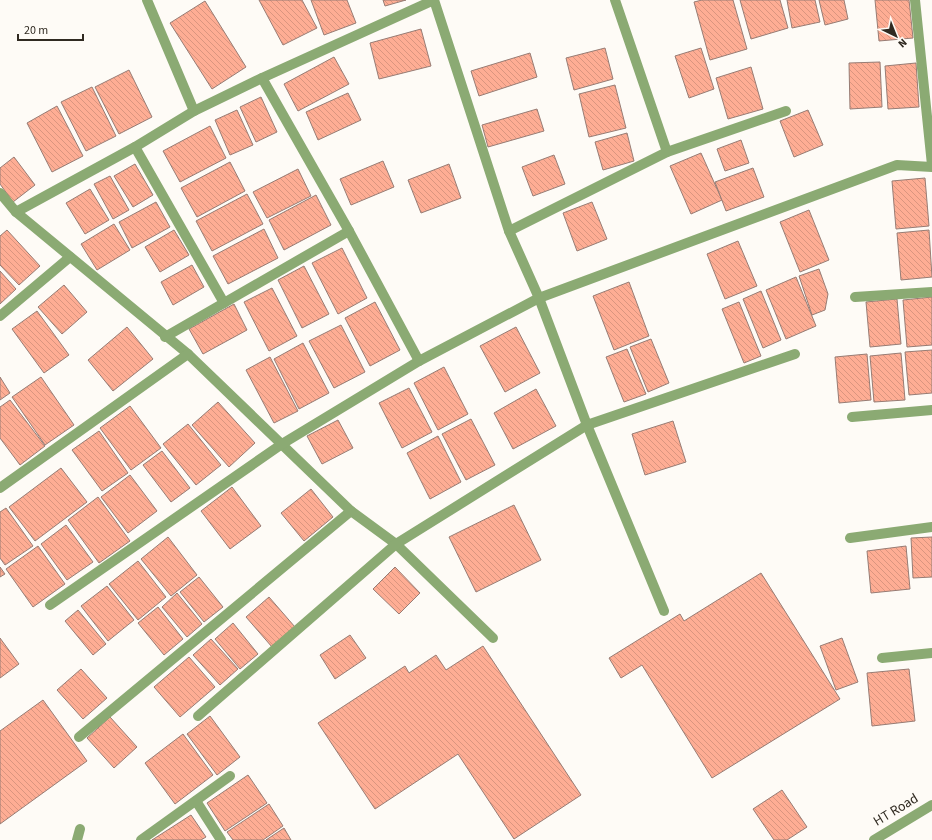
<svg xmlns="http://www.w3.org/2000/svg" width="932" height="840" viewBox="0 0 932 840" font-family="'Source Sans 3',sans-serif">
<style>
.building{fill:url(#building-back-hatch);stroke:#977c74}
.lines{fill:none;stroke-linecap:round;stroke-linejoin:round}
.service{stroke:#8baa73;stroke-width:10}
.minor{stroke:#8baa73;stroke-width:10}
.tertiary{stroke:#8baa73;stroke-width:10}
.labels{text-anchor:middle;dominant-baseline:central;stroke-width:3;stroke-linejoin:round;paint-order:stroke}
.street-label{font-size:14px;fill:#302a21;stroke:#fefbf6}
</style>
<defs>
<pattern id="building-back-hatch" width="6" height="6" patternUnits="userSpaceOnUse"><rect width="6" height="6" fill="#fead94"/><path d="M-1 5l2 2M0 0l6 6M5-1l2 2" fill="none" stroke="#da957f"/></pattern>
</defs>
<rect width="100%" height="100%" fill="#fefbf6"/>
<g class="building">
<path d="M259,0H302L317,28L283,45Z"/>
<path d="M311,0H347L356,23L324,35Z"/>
<path d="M383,0H406L385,6Z"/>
<path d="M702,0H733L747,49L710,60L694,2Z"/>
<path d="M740,0H780L788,28L751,39Z"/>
<path d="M787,0H815L820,22L792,28Z"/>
<path d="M819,0H844L848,19L825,25Z"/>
<path d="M875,0H909L913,38L879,41Z"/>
<path d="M205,1L246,67L212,89L170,23Z"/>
<path d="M421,29L431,66L379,79L370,43Z"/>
<path d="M605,48L613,79L574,90L566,58Z"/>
<path d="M701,48L714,89L689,98L675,56Z"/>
<path d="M530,53L537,77L479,96L471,71Z"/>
<path d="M334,57L349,84L298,111L284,84Z"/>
<path d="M880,62L882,107L850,109L849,63Z"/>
<path d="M916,63L919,107L888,109L885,66Z"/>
<path d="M751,67L763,109L728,119L716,78Z"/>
<path d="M129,70L152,117L119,134L95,87Z"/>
<path d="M615,85L626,128L589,137L579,94Z"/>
<path d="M92,87L116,136L86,151L61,102Z"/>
<path d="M348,93L361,120L318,140L306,112Z"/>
<path d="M261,97L277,132L256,142L240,107Z"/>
<path d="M57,106L83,156L52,172L27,123Z"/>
<path d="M537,109L544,131L488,147L482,125Z"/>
<path d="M237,110L253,145L230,155L215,120Z"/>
<path d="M808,110L823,145L794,157L780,121Z"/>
<path d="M210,126L226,158L180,182L163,151Z"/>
<path d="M627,133L634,161L603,170L595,142Z"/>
<path d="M741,140L749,163L725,171L717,149Z"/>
<path d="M701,153L722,200L691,214L670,166Z"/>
<path d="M554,155L565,184L533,196L522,167Z"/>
<path d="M14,157L35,185L13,202L0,184V168Z"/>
<path d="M383,161L394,187L351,205L340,179Z"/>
<path d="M230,162L245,191L197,217L181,188Z"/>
<path d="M135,164L153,195L133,207L114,176Z"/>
<path d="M449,164L461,198L421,213L408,180Z"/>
<path d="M753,168L764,197L726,211L715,182Z"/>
<path d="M298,169L311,196L267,218L253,192Z"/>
<path d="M110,176L129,210L113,219L94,184Z"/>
<path d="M925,178L929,226L896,229L892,181Z"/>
<path d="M90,189L109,220L85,234L66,203Z"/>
<path d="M247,194L263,224L212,251L196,221Z"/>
<path d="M316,195L331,225L284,250L269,220Z"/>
<path d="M156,202L170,227L132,248L119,222Z"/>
<path d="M592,202L607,239L577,251L563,213Z"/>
<path d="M809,210L829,260L800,272L780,222Z"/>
<path d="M114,224L130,250L97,270L81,244Z"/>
<path d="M264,229L278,258L228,284L213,256Z"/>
<path d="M7,230L40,266L19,285L0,265V236Z"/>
<path d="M174,230L189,255L160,272L145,247Z"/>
<path d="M929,230L932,277L901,280L897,233Z"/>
<path d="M738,241L757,286L725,299L707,254Z"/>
<path d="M342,248L367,298L338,314L312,263Z"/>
<path d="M192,265L204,287L173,305L161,282Z"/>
<path d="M304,266L329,314L302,328L278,280Z"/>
<path d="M819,269L828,294L825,310L812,315L799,276Z"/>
<path d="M0,271L16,289L0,304Z"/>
<path d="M796,277L816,326L786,339L766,290Z"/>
<path d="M629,282L649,336L614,350L593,296Z"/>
<path d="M64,285L87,312L62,334L38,307Z"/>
<path d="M272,288L297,336L269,351L244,302Z"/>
<path d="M761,291L781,340L763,348L743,299Z"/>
<path d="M932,297V345L907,347L903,300Z"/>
<path d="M897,299L901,344L870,347L866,302Z"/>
<path d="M375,302L400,350L370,366L345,318Z"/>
<path d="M739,302L761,356L744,363L722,309Z"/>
<path d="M234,304L247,330L203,354L189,329Z"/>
<path d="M37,311L69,355L44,373L12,329Z"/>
<path d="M341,325L365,372L334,388L309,341Z"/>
<path d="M127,327L153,359L113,391L88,360Z"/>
<path d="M516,327L540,373L505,392L480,346Z"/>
<path d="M651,339L669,383L648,392L630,347Z"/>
<path d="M303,343L329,393L299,409L274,359Z"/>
<path d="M627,349L646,394L624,402L606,357Z"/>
<path d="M932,350V393L909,395L905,352Z"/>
<path d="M901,353L905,400L874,402L870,356Z"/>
<path d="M867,354L871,400L839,403L835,357Z"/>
<path d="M270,357L298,411L274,423L246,370Z"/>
<path d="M444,367L468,414L438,430L414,383Z"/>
<path d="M0,377L10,393L0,400Z"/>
<path d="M41,377L74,425L45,445L12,397Z"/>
<path d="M409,388L432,432L402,448L379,403Z"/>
<path d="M536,389L556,426L513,449L494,413Z"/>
<path d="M10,400L45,446L20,465L0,438V407Z"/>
<path d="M218,402L255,443L229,467L192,425Z"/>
<path d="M130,406L161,448L131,470L100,428Z"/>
<path d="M471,419L495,465L466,480L442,434Z"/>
<path d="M338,420L353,448L322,464L307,436Z"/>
<path d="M673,421L686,462L645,475L632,434Z"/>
<path d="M188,424L221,465L196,485L163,444Z"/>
<path d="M99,431L128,473L102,491L72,450Z"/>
<path d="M438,436L461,482L430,499L407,453Z"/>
<path d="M162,451L190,488L171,502L143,465Z"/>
<path d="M61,468L87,502L35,541L9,507Z"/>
<path d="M130,475L157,511L128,533L101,497Z"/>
<path d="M232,487L261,526L230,549L201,511Z"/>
<path d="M311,489L333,517L304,541L281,513Z"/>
<path d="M98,497L130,541L99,563L68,520Z"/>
<path d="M514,505L541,560L476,592L449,537Z"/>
<path d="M6,508L33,546L5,565L0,558V512Z"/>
<path d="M66,525L93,562L67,580L41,544Z"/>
<path d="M168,537L197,575L171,596L141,559Z"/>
<path d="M932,537V577L913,578L911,538Z"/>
<path d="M38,546L65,584L33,607L6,569Z"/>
<path d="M906,546L910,589L871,593L867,551Z"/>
<path d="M138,561L166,597L138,620L109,584Z"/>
<path d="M0,567L5,574L0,577Z"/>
<path d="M395,567L420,593L399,614L373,589Z"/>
<path d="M761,573L840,699L712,778L642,665L621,678L609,658L680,614L684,621Z"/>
<path d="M199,577L223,607L204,622L180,592Z"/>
<path d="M107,586L134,620L108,641L81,606Z"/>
<path d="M177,593L202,624L187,637L162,607Z"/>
<path d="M269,597L295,627L272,647L246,617Z"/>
<path d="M158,607L183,639L164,655L138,623Z"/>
<path d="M78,610L106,644L93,655L65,621Z"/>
<path d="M233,623L258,654L240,669L215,639Z"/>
<path d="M350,635L366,658L335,679L320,655Z"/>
<path d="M0,638L19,664L0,678Z"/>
<path d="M842,638L858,682L836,690L820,646Z"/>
<path d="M211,639L238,669L220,685L193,655Z"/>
<path d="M483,646L581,795L514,839L458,754L375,809L318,723L405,666L409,673L436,655L446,670Z"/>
<path d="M189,657L215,687L180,717L154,687Z"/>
<path d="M81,669L107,698L83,719L57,690Z"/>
<path d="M909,669L915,721L872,726L867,673Z"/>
<path d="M43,700L87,761L0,824V731Z"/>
<path d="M210,716L240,757L217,775L187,734Z"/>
<path d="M110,717L137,747L114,768L87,738Z"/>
<path d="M183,734L213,775L175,804L145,763Z"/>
<path d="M248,775L267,803L225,831L207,803Z"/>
<path d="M782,790L807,827L787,840H774L753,809Z"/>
<path d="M269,804L283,826L263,840H233L227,832Z"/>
<path d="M191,815L206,837L201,840H152Z"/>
<path d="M284,828L291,840H266Z"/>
</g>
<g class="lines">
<path class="service" d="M77,840L80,829"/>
<g class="minor">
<path d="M147,0L194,111"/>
<path d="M434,0L509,231L539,298L587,425L664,611"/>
<path d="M615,0L667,152"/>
<path d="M915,0L932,165"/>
<path d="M262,78L349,231L419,361"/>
<path d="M135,147L224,303"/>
<path d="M0,193L16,212L188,354L351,511L396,544L493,638"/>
<path d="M16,212L135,147L194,111L262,78L434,0"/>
<path d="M509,231L667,152L786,111"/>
<path d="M855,297L932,292"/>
<path d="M0,316L70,257"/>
<path d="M165,337L349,231"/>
<path d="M852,417L932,410"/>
<path d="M0,488L188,354"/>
<path d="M850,538L932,527"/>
<path d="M50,605L282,444L419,361L539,298L897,165L932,167"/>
<path d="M882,658L932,653"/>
<path d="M198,716L396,544L587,425L795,354"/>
<path d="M79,737L351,511"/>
<path d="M196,801L221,840"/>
<path d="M141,840L230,776"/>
</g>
<path class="tertiary" d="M874,840L932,805"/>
</g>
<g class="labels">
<g class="street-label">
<text transform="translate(896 810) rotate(-31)">HT Road</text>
</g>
</g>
<g transform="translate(896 36) rotate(137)" stroke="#fefbf6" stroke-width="3" paint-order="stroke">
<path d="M0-3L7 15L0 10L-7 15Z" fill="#302a21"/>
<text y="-6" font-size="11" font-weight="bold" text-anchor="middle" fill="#302a21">N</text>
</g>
<path d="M18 34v6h65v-6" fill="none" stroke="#302a21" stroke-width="2"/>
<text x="24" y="34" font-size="12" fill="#302a21" stroke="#fefbf6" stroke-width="3" paint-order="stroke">20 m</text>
</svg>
